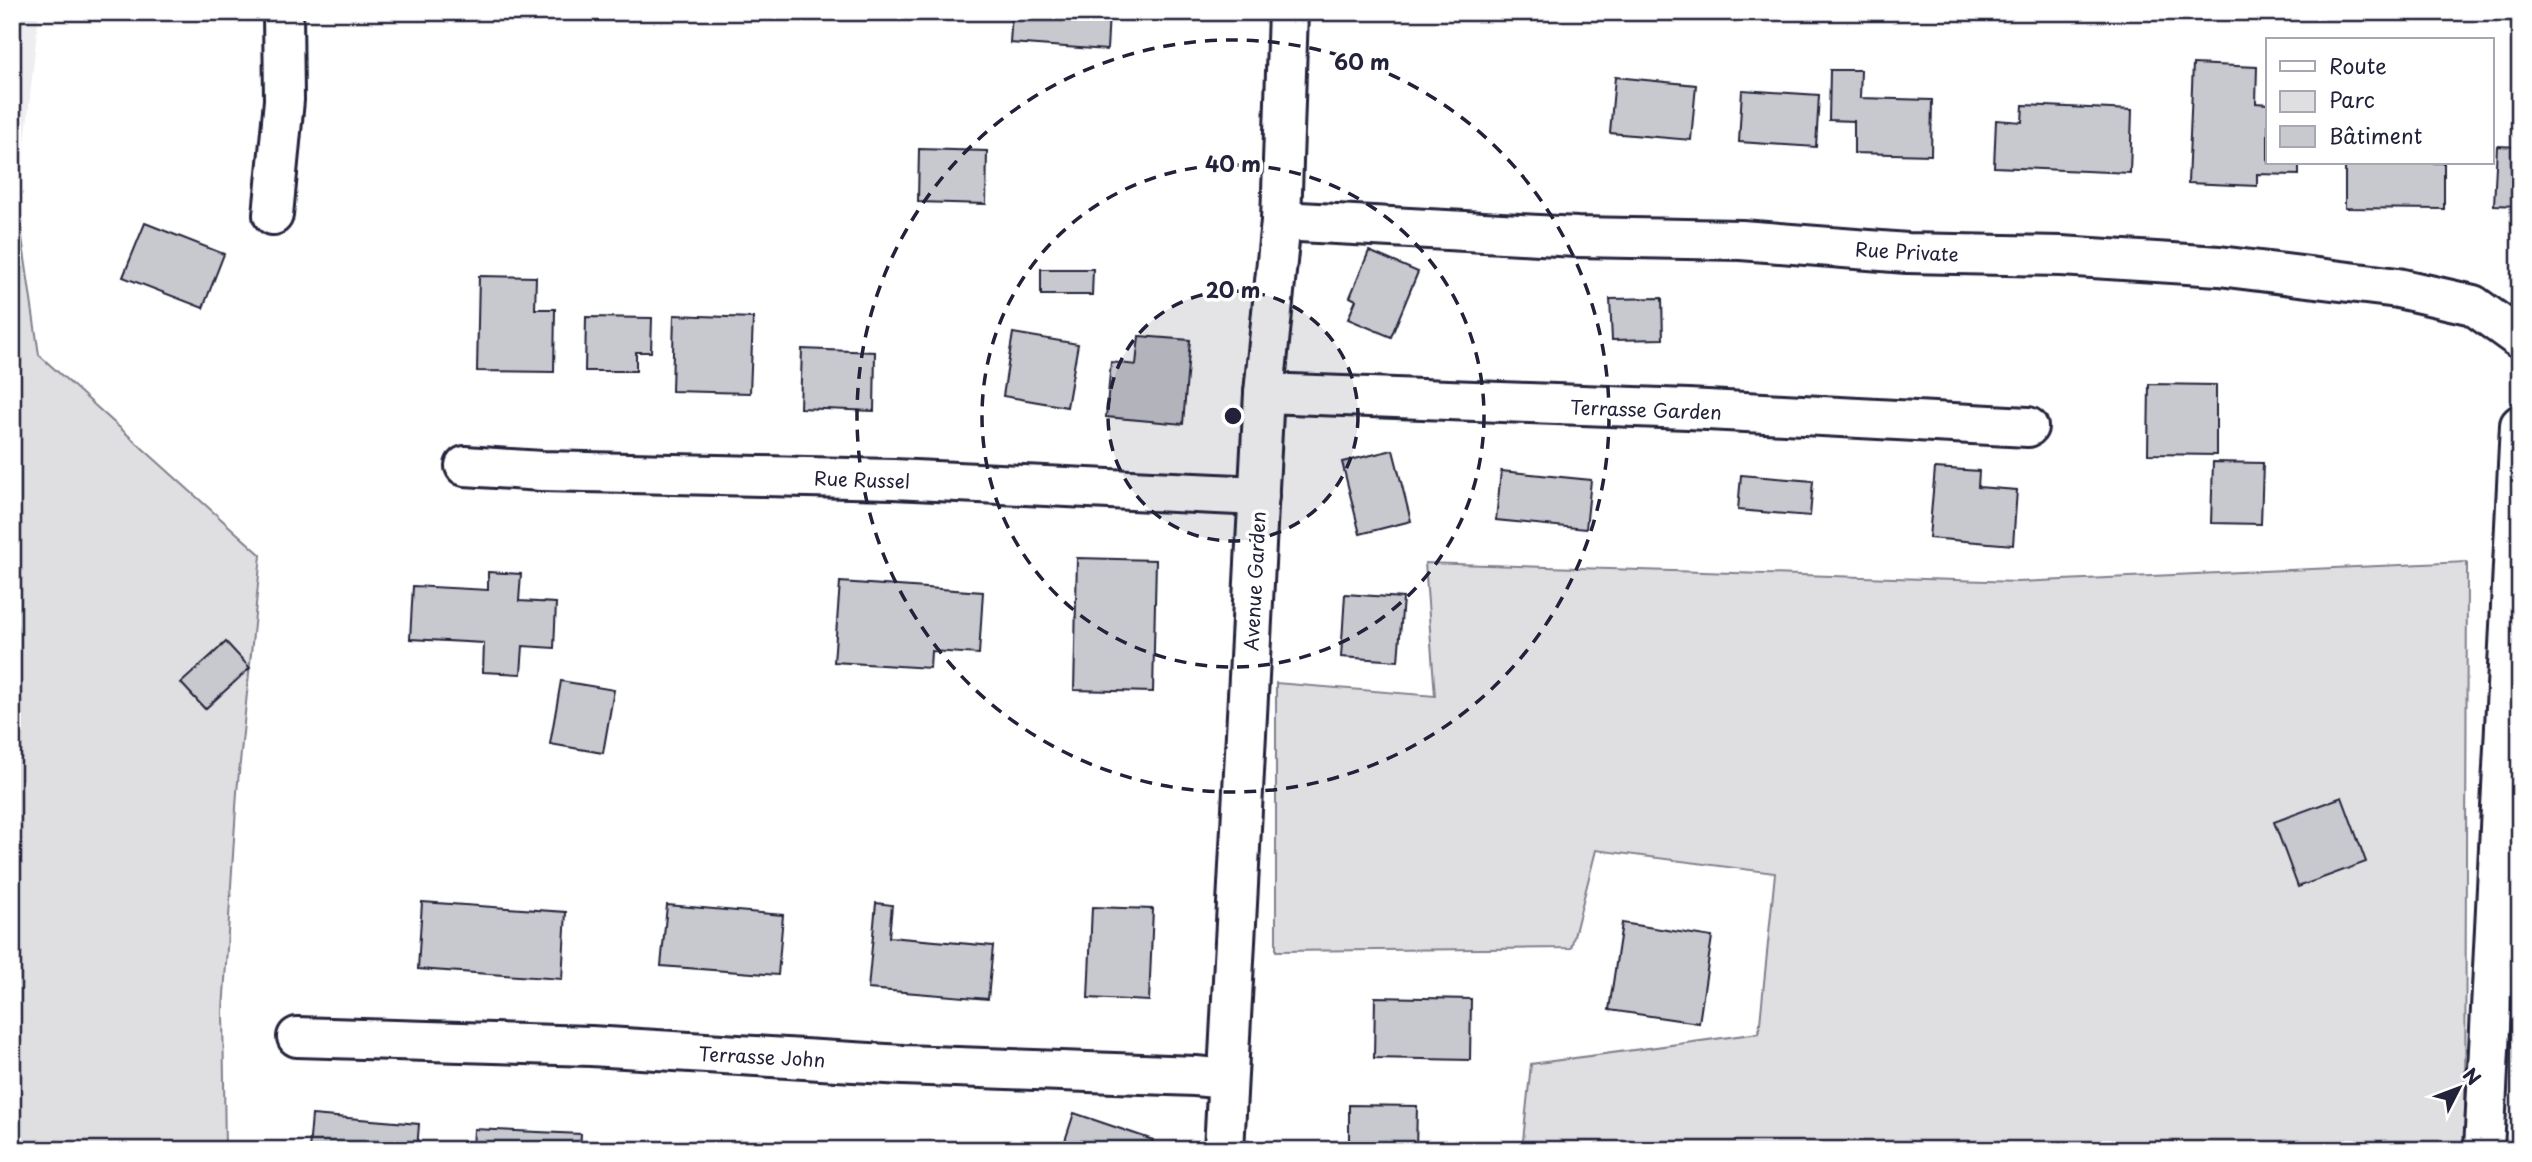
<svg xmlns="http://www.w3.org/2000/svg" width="2532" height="1162" viewBox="0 0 2532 1162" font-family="'Playpen Sans',sans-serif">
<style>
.built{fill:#eeeef1}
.green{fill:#dfdfe2;stroke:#80808e;stroke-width:2}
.building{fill:#c8c8cf;stroke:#22223b;stroke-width:2}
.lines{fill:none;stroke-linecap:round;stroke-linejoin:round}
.minor-casing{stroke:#22223b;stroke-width:44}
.minor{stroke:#fff;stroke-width:38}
.ring{fill:none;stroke:#22223b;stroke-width:3.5;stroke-dasharray:12 9}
.labels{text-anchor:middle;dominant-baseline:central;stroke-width:7;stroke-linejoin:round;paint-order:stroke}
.street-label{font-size:19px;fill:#22223b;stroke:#fff}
.centre{fill:#22223b;stroke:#fff;stroke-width:3.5}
.ring-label{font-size:21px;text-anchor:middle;font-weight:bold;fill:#22223b;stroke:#fff;stroke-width:7;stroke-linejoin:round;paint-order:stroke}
</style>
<rect width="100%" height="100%" fill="#fff"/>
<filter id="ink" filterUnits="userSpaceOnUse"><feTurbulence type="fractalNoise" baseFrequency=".0143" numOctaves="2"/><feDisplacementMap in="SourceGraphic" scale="14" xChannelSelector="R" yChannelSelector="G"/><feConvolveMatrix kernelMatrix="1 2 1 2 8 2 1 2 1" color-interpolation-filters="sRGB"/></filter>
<g filter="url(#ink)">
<path class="built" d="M12,12H39L18,210L12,207Z"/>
<g class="green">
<path d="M12,208L18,210L39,355L261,555L237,792L223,1011L225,1150H12Z"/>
<path d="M2467,562L2465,1150H1522L1531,1064L1759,1033L1775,873L1596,850L1571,948L1276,951V683L1435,696L1425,563L2017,582Z"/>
</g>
<g class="building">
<path d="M1012,12H1109L1107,50L1010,43Z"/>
<path d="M2193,64L2257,67L2256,103L2268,104V163H2299V175L2257,174V186L2188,183Z"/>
<path d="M1830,70H1861L1860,98L1932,100L1931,155L1854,153V121L1829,120Z"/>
<path d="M1615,77L1696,85L1691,140L1610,133Z"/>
<path d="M1742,90L1819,95L1816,147L1739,142Z"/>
<path d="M2023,105L2132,110L2130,173L1994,167L1996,120L2022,122Z"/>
<path d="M2497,146L2520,147V206L2494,205Z"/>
<path d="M919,149L987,151L986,204L918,202Z"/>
<path d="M2345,163H2444V209L2345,208Z"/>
<path d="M145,223L224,254L203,308L123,277Z"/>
<path d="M1369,251L1418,272L1391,337L1348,319L1356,300L1350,297Z"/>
<path d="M1041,269H1093L1092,295H1041Z"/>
<path d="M479,276L536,277L535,309H555L554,372L477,371Z"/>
<path d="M1662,298L1663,339L1612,340L1610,299Z"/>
<path d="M674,315L753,318L750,393L672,391Z"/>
<path d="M586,317L652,318L651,352H636V371H585Z"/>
<path d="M1013,333L1078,344L1067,407L1003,396Z"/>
<path d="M1139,336L1190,340L1183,424L1106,417L1111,362L1136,365Z"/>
<path d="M802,349L875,352L874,411L800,408Z"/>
<path d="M2149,384L2216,385V455L2148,454Z"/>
<path d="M1393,450L1411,521L1360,534L1342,462Z"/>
<path d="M2213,462L2263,463L2261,524L2211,523Z"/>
<path d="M1935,468L1979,471L1978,487L2017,490L2013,545L1929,538Z"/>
<path d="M1501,471L1591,480L1586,529L1496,520Z"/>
<path d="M1741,475L1813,481L1810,516L1738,510Z"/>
<path d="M1077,558L1156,560L1153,692L1074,690Z"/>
<path d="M488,572L521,574L519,601L556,603L554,648L523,646L521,674L483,672L484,643L410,639L413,586L488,590Z"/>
<path d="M840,582L983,592L979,654L931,651L930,668L834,662Z"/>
<path d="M1345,594L1403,598L1398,661L1341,657Z"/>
<path d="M226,642L250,668L205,709L181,683Z"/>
<path d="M561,681L614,690L603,753L550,744Z"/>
<path d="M2342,797L2366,862L2298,887L2274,822Z"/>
<path d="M422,902L566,912L562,979L418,969Z"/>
<path d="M876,903L892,905L889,937L993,946L988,999L868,989Z"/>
<path d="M667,905L783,915L778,975L661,966Z"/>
<path d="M1092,907L1153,909L1149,1001L1088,998Z"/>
<path d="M1622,923L1712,937L1699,1023L1609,1010Z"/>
<path d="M1375,997L1471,999L1470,1060L1374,1058Z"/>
<path d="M1349,1105L1417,1106L1416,1150H1349Z"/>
<path d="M1074,1113L1153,1140L1150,1150H1062Z"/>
<path d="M312,1115L419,1124L417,1150H309Z"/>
<path d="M474,1129L581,1134L580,1150H473Z"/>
</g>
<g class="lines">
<g class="minor-casing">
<g id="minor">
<path d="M273,215L284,100L283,12"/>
<path d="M1281,221L1577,237L1741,240L1907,253L2061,256L2219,266L2398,288L2473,305L2520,339"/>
<path d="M1264,393L1688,409L2028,427"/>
<path d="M465,466L542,471L893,479L1259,496"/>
<path d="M297,1037L591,1046L903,1065L1195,1076L1227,1079"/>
<path d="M1224,1150L1264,393L1281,221L1288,12"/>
<path d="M2484,1150L2520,425"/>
</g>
</g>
<use href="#minor" class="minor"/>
</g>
</g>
<circle cx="1233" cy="416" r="125" fill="#22223b" fill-opacity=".12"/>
<g class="ring">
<circle cx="1233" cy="416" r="125"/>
<circle cx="1233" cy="416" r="251"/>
<circle cx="1233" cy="416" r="376"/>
</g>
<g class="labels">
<g class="street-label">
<text transform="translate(1907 251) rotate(3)">Rue Private</text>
<text transform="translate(1646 409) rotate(2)">Terrasse Garden</text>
<text transform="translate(862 479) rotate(2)">Rue Russel</text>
<text transform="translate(1254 581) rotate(-87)">Avenue Garden</text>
<text transform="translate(762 1056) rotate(3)">Terrasse John</text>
</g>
</g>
<circle cx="1233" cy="416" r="10" class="centre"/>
<g class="ring-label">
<text x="1362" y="70">60 m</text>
<text x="1233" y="172">40 m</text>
<text x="1233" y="298">20 m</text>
</g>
<rect width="2532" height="1162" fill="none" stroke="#fff" stroke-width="42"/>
<rect x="21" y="21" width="2490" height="1120" fill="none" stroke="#22223b" stroke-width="2.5" filter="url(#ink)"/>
<rect x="2266" y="38" width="228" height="126" fill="#ffffff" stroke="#a7a7b1" stroke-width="2"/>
<rect x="2280" y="61" width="35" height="10" fill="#ffffff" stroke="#a7a7b1" stroke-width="2"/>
<text x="2329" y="74" font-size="21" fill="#22223b">Route</text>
<rect x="2280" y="91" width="35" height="21" fill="#dfdfe2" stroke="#a7a7b1" stroke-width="2"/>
<text x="2329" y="108" font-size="21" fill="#22223b">Parc</text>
<rect x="2280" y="126" width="35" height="21" fill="#c8c8cf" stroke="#a7a7b1" stroke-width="2"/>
<text x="2329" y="144" font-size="21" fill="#22223b">Bâtiment</text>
<g transform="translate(2459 1088) rotate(48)" stroke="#ffffff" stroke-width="5" paint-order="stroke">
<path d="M0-5L12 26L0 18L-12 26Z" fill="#22223b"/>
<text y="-10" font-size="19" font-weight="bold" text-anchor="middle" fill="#22223b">N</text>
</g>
</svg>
